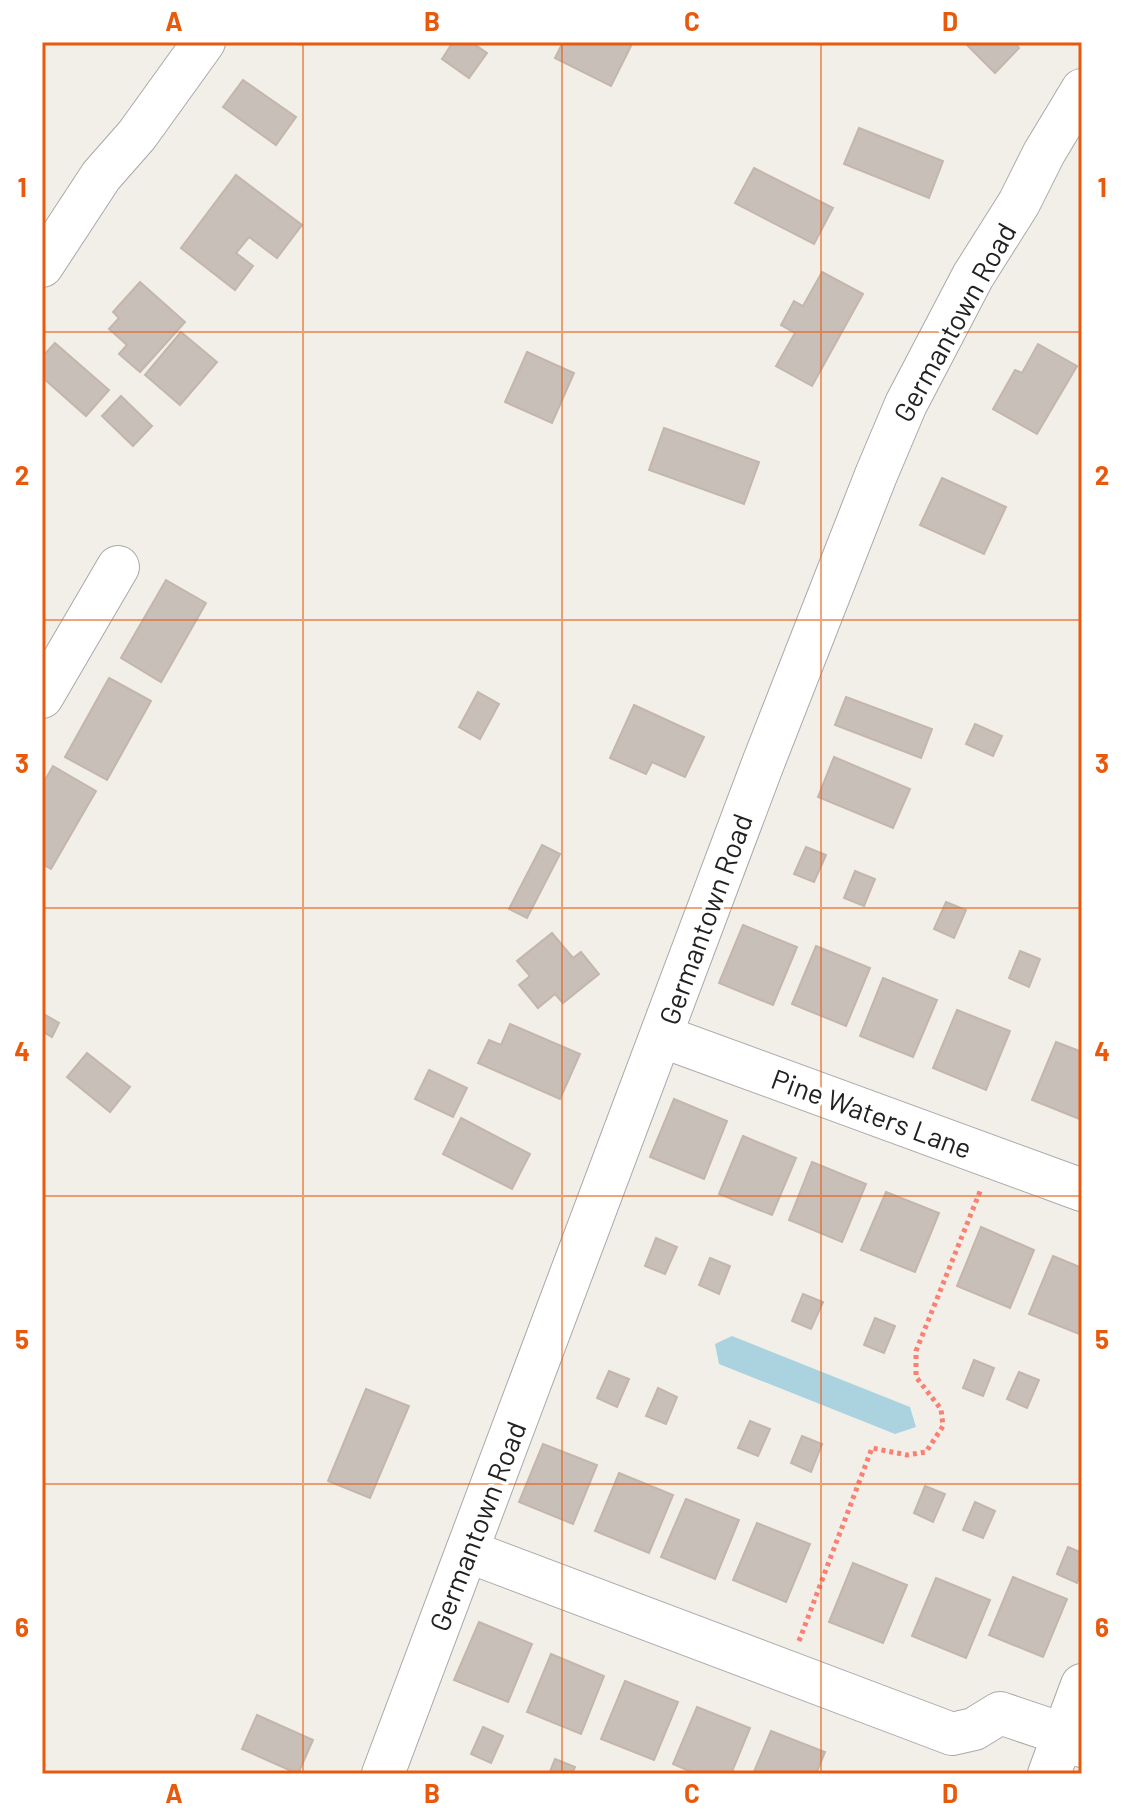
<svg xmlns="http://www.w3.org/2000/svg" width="1124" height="1816" viewBox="0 0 1124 1816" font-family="Barlow,sans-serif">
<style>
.water{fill:#aad3df}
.building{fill:#c7bfb8;stroke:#c4b6ab;stroke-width:2}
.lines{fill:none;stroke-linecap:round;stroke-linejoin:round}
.minor-casing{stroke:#a9a9a9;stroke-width:44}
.path{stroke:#fa8072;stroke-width:5;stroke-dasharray:4 4;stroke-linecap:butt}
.minor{stroke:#fff;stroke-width:42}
.grid{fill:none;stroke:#e8590c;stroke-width:2;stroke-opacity:0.55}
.labels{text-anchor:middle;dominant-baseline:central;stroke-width:7;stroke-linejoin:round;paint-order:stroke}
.street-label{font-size:28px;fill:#222;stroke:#fff}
.neatline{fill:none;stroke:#e8590c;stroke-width:3}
.grid-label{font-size:26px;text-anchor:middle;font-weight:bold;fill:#e8590c}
</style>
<rect width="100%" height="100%" fill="#f2efe9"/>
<path class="water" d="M732,1336L910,1407L916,1427L895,1434L719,1364L715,1344Z"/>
<g class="building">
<path d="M453,42H471L487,53L469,78L442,59Z"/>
<path d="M563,42H633L611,86L555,58Z"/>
<path d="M964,42H1013L1019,48L995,73Z"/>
<path d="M243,80L296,117L276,145L223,107Z"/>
<path d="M859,128L943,161L929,198L844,164Z"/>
<path d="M754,168L833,208L814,244L735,203Z"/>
<path d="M236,175L302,225L277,258L249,237L236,253L253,266L235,290L181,248Z"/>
<path d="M822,272L863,294L812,386L776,366L795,333L781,325L794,301L803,306Z"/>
<path d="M140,282L185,322L140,372L119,354L127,345L109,329L119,318L113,312Z"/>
<path d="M181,332L217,362L180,405L145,375Z"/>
<path d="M55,343L109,390L86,416L42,377V357Z"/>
<path d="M1038,344L1077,366L1037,434L993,409L1015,370L1022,373Z"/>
<path d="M527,352L574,373L552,423L505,402Z"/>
<path d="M121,396L152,426L133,446L102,416Z"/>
<path d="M664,428L759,462L744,504L649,470Z"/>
<path d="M942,478L1006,507L984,554L920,525Z"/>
<path d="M166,580L206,603L161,682L121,658Z"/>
<path d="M109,678L151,701L107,780L65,757Z"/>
<path d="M478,692L499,704L480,739L459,727Z"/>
<path d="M846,697L932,729L921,758L835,725Z"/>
<path d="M634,705L704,737L685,777L652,762L646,774L610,758Z"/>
<path d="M975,724L1002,736L993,756L966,744Z"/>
<path d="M834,757L910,789L893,828L818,797Z"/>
<path d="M53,766L96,791L51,869L42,864V785Z"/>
<path d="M542,845L560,854L527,918L509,909Z"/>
<path d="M806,847L826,855L814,882L794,874Z"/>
<path d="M855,871L875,879L864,906L844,898Z"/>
<path d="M946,902L966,910L954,938L934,929Z"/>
<path d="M743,925L797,947L773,1005L719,983Z"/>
<path d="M552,933L573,958L581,952L599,974L563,1003L555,994L538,1008L519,985L530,976L517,961Z"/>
<path d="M816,946L870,968L846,1026L792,1004Z"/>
<path d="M1020,951L1040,959L1029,987L1009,978Z"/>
<path d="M883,978L937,1000L913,1057L860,1036Z"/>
<path d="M957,1010L1010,1031L986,1090L933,1068Z"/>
<path d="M42,1013L59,1023L52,1037L45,1033L42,1038Z"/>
<path d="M510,1024L580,1054L560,1099L478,1063L489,1040L501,1045Z"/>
<path d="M1056,1042L1082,1052V1120L1032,1100Z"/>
<path d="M87,1053L130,1087L110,1112L67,1077Z"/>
<path d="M429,1070L467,1088L453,1117L415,1099Z"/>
<path d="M674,1099L727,1121L704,1179L650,1157Z"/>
<path d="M461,1118L530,1154L512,1189L443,1154Z"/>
<path d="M743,1136L796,1158L772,1215L719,1194Z"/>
<path d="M812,1162L866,1184L842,1242L789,1220Z"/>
<path d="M886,1192L939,1213L915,1272L861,1250Z"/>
<path d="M981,1227L1034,1250L1010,1308L957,1286Z"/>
<path d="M656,1238L677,1247L665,1274L645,1266Z"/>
<path d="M1053,1256L1082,1268V1335L1029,1314Z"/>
<path d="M710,1258L730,1266L719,1294L699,1285Z"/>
<path d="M803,1294L823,1302L811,1329L792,1321Z"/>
<path d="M875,1318L895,1326L884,1353L864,1345Z"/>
<path d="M974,1360L994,1368L983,1396L963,1388Z"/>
<path d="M609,1371L629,1379L617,1407L597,1398Z"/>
<path d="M1019,1372L1039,1380L1027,1408L1007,1399Z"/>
<path d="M658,1388L677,1397L666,1424L646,1416Z"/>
<path d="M366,1389L409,1406L370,1498L328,1481Z"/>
<path d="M750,1421L770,1429L758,1456L738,1448Z"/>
<path d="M802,1436L822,1444L811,1472L791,1463Z"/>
<path d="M543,1444L597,1465L573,1524L519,1502Z"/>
<path d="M619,1473L673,1495L649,1553L595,1531Z"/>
<path d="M925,1486L945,1494L933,1522L914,1513Z"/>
<path d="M686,1499L739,1520L715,1579L661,1557Z"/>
<path d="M975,1502L995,1511L983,1538L963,1530Z"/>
<path d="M757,1523L810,1544L786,1602L733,1580Z"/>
<path d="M1068,1547L1082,1553V1570L1077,1583L1057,1574Z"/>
<path d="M853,1563L907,1585L883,1643L829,1622Z"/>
<path d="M1013,1577L1067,1599L1043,1657L989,1635Z"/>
<path d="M936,1578L990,1600L966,1658L912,1636Z"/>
<path d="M479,1622L532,1644L508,1702L454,1680Z"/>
<path d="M551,1654L604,1676L581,1734L527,1712Z"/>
<path d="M625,1681L678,1702L654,1760L601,1739Z"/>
<path d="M697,1707L750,1728L731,1774H696L673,1764Z"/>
<path d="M257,1715L313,1740L298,1774L242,1749Z"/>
<path d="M483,1727L503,1736L491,1763L471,1754Z"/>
<path d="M771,1731L825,1752L816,1774H753Z"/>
<path d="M555,1759L575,1767L572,1774H549Z"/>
</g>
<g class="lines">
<g class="minor-casing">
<g id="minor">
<path d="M42,266L101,176L137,135L204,42"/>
<path d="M42,697L118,567"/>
<path d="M661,1036L1082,1190"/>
<path d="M467,1551L952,1734L974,1729L1000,1713L1065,1735L1082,1746"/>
<path d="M383,1774L762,766L876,475L906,404L973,276L1019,203L1044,153L1082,90"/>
<path d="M1049,1774L1082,1685"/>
</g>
</g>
<path class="path" d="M799,1641L872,1448L907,1455L926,1452L943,1426L941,1409L916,1377V1351L981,1189"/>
<use href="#minor" class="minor"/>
</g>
<path class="grid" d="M303,42V1774M562,42V1774M821,42V1774M42,332H1082M42,620H1082M42,908H1082M42,1196H1082M42,1484H1082"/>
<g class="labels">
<g class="street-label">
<text transform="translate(954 322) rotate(-61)">Germantown Road</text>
<text transform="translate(705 919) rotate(-70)">Germantown Road</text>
<text transform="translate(872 1113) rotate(20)">Pine Waters Lane</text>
<text transform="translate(477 1526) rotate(-69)">Germantown Road</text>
</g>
</g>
<rect width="1124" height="1816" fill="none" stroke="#ffffff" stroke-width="88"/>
<rect x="44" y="44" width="1036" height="1728" class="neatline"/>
<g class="grid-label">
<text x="174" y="31">A</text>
<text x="432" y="31">B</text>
<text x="692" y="31">C</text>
<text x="950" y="31">D</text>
<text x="22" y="197">1</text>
<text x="1102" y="197">1</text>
<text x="22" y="485">2</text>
<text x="1102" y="485">2</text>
<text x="22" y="773">3</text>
<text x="1102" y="773">3</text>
<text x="22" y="1061">4</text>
<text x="1102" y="1061">4</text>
<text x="22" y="1349">5</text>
<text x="1102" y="1349">5</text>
<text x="22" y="1637">6</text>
<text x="1102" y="1637">6</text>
<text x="174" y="1803">A</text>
<text x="432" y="1803">B</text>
<text x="692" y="1803">C</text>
<text x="950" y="1803">D</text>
</g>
</svg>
